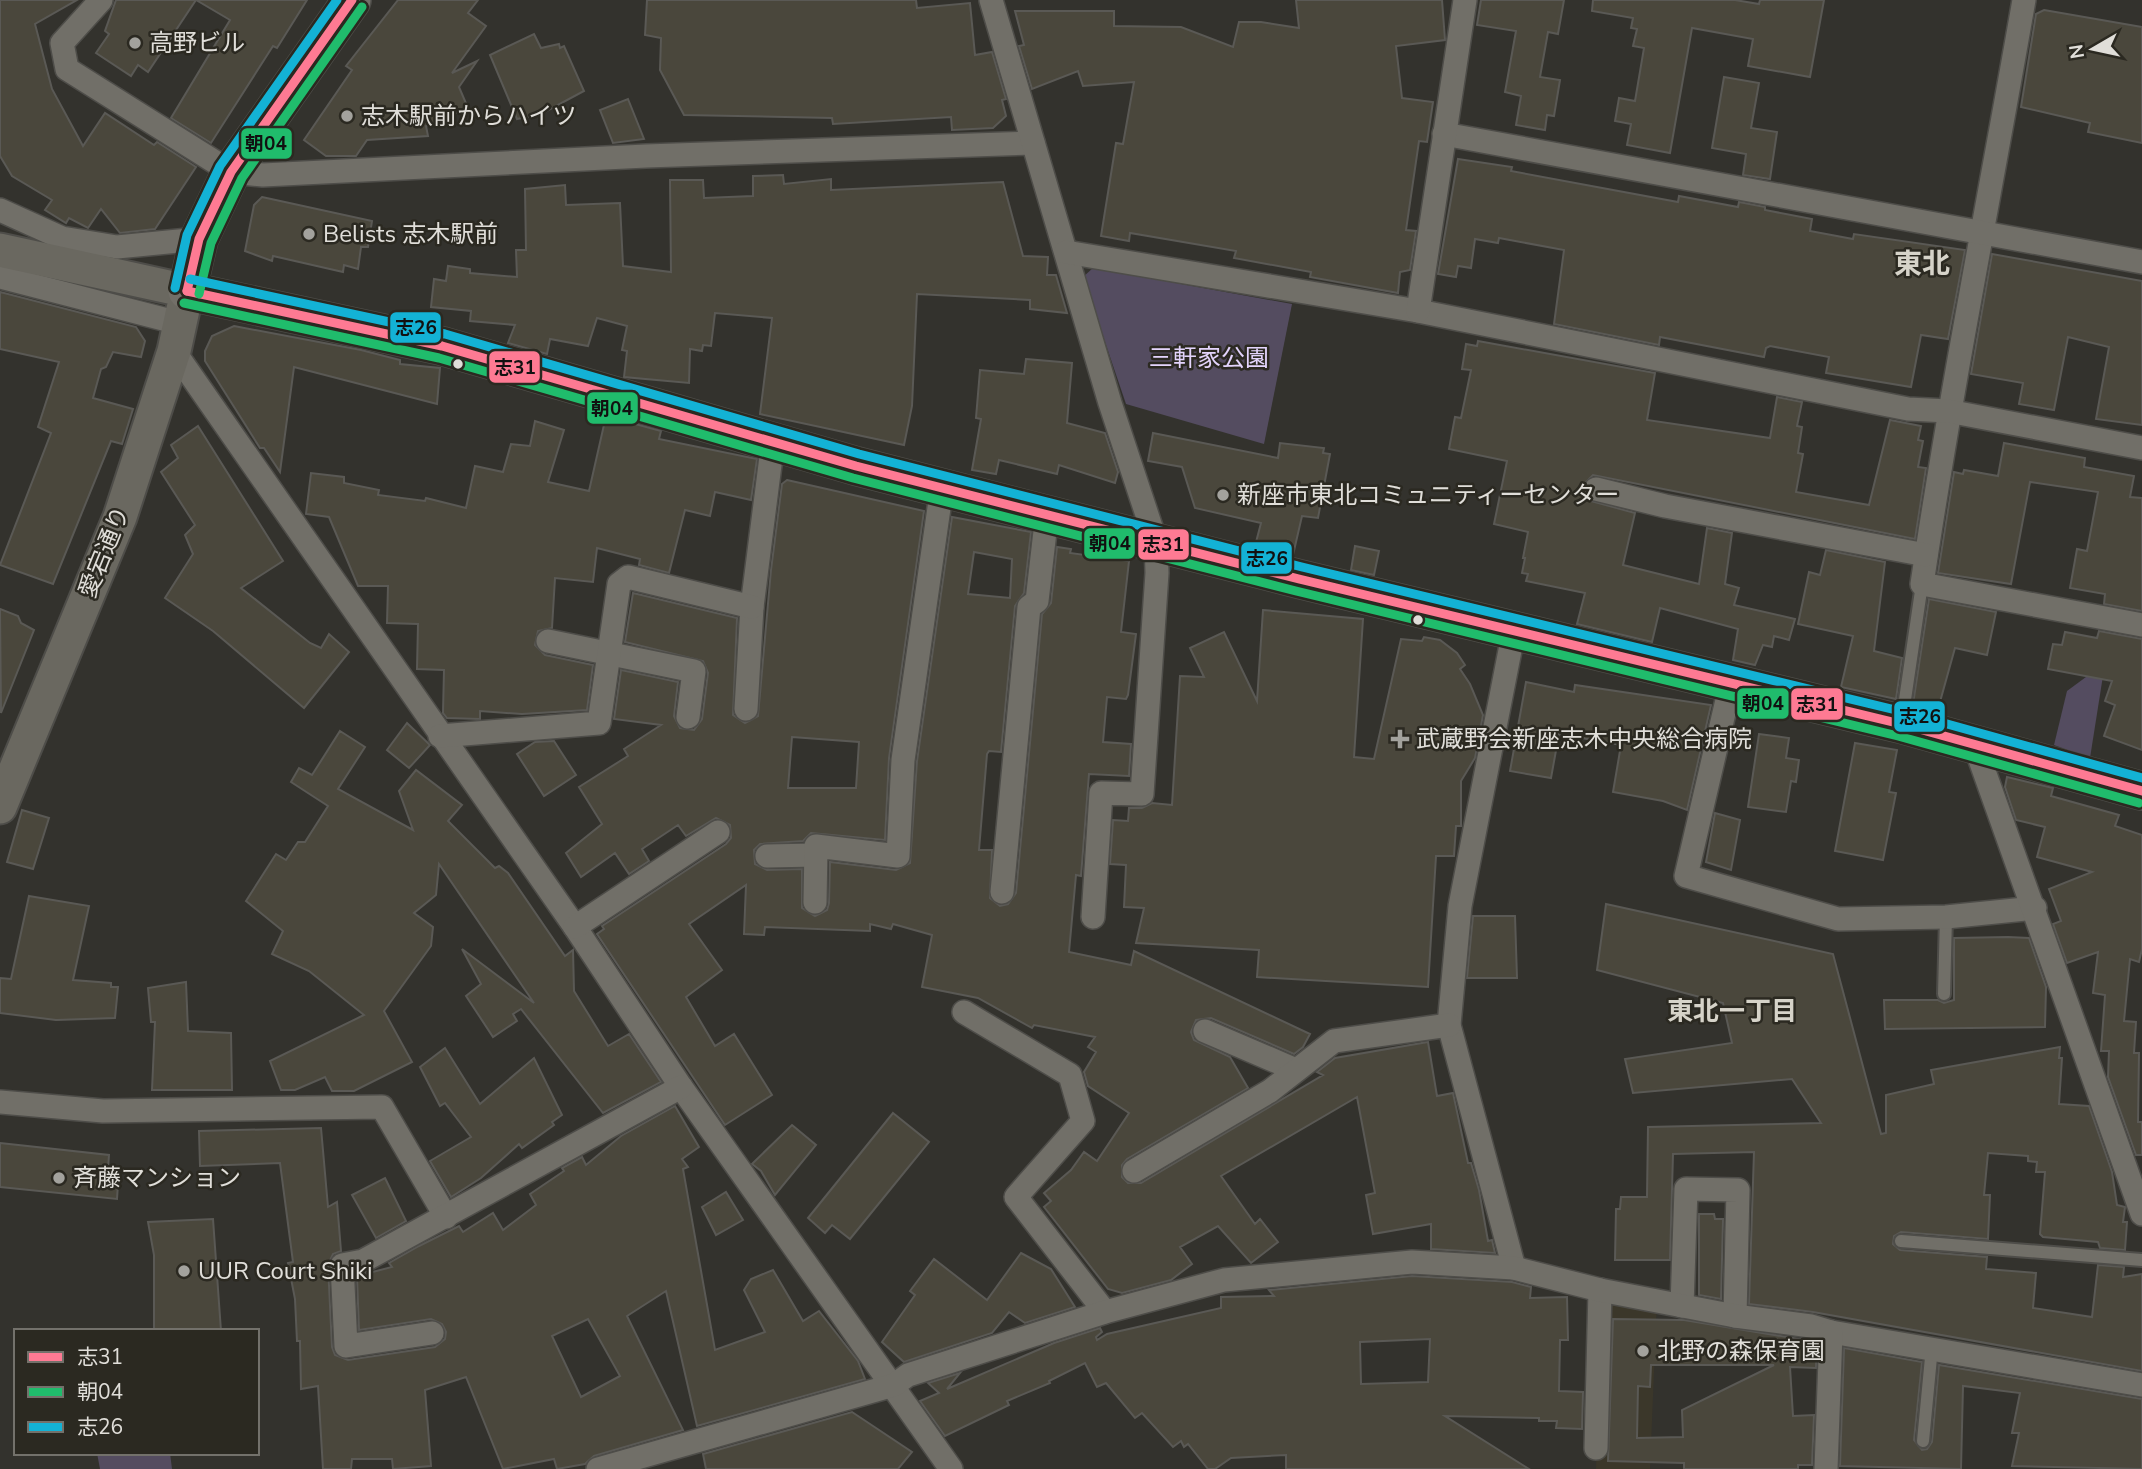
<svg xmlns="http://www.w3.org/2000/svg" width="2142" height="1469" viewBox="0 0 2142 1469" font-family="'Nunito Sans','Noto Sans JP',sans-serif">
<style>
.built{fill:#3b372a}
.green{fill:#544c60}
.building{fill:#4a473c;stroke:#5a5955;stroke-width:2;fill-rule:evenodd}
.lines{fill:none;stroke-linecap:round;stroke-linejoin:round}
.lane-casing{stroke:#4e4d49;stroke-width:16}
.street-casing{stroke:#4e4d49;stroke-width:26}
.secondary-casing{stroke:#4e4d49;stroke-width:37}
.primary-casing{stroke:#4e4d49;stroke-width:40}
.lane{stroke:#716f68;stroke-width:12}
.street{stroke:#716f68;stroke-width:23}
.secondary{stroke:#6a6860;stroke-width:33}
.primary{stroke:#726f68;stroke-width:37}
.bus-1-casing{stroke:#2b2921;stroke-width:14}
.bus-2-casing{stroke:#2b2921;stroke-width:14}
.bus-3-casing{stroke:#2b2921;stroke-width:14}
.bus-1{stroke:#fe7a93;stroke-width:9}
.bus-2{stroke:#20bc6c;stroke-width:9}
.bus-3{stroke:#13b2d5;stroke-width:9}
.poi-dot{fill:#a3a29d;stroke:#2b2921;stroke-width:2.5}
.bus-dot{fill:#e0ded9;stroke:#2b2921;stroke-width:2.5}
.labels{text-anchor:middle;dominant-baseline:central;stroke-width:5;stroke-linejoin:round;paint-order:stroke}
.poi-label{font-size:24px;fill:#e0ded9;stroke:#2b2921;text-anchor:start}
.park-label{font-size:24px;fill:#e3d4fc;stroke:#2b2921}
.street-label{font-size:24px;fill:#e0ded9;stroke:#2b2921}
.neighbourhood-label{font-size:26px;font-weight:bold;fill:#d6d3c9;stroke:#2b2921}
.quarter-label{font-size:28px;font-weight:bold;fill:#d6d3c9;stroke:#2b2921}
.line-badge{stroke:#2b2921;stroke-width:2.5}
.pale-badge-label{font-size:19px;text-anchor:middle;font-weight:bold;fill:#111}
</style>
<rect width="100%" height="100%" fill="#33322d"/>
<path class="built" d="M1600,1290L1657,1300L1650,1469H1596Z"/>
<g class="green">
<path d="M1093,268L1292,304L1264,444L1126,404L1083,277Z"/>
<path d="M2105,663L2090,758L2054,745L2067,691Z"/>
<path d="M97,1453H170L172,1469H100Z"/>
</g>
<g class="building">
<path d="M0,0H77L35,24L52,89L83,146L105,113L154,145L157,142L196,167L155,229L120,233L101,209L88,228L69,218L66,223L45,210L52,200L12,176L0,156Z"/>
<path d="M116,0H307L277,48L273,46L211,143L171,118L230,20L196,0L148,72L138,65L131,76L96,53L109,34L105,31Z"/>
<path d="M398,0H478L468,13L486,26L452,73L477,61L459,87L468,108L426,126L428,136L367,140L356,156H326L304,140L352,70L346,66Z"/>
<path d="M647,0H916L917,8L970,3L975,55L992,52L1006,99L1002,100L1006,116L993,128L952,130L951,117L833,124L832,118L684,115L660,70L661,38L645,35Z"/>
<path d="M1296,0H1442L1445,40L1396,46L1402,98L1433,102L1427,142L1419,141L1406,230L1416,231L1410,270L1400,272L1398,293L1310,277L1311,272L1234,258L1236,251L1130,233L1129,241L1101,236L1116,143L1123,144L1134,82L1083,86L1078,71L1032,89L1019,46L1024,45L1015,11H1114V26L1181,27L1233,47L1239,22H1261L1299,28Z"/>
<path d="M1481,0H1564L1558,34L1548,32L1540,77L1560,80L1554,116L1547,115L1545,130L1516,125L1521,96L1505,92L1516,31L1477,25Z"/>
<path d="M1593,0H1735L1759,4L1760,0H1824L1810,77L1748,66L1753,39L1692,28L1670,153L1627,145L1631,124L1615,121L1619,98L1635,101L1644,48L1633,46L1637,29L1631,28L1633,18L1592,11Z"/>
<path d="M2044,10L2142,27V143L2088,132L2090,123L2021,107L2036,14Z"/>
<path d="M534,34L541,48L559,44L560,48L564,46L584,91L541,114L517,119L490,55Z"/>
<path d="M1724,77L1759,83L1751,128L1777,132L1770,179L1743,175L1746,154L1712,148Z"/>
<path d="M628,99L644,139L613,143L600,110Z"/>
<path d="M1458,159L1512,167L1511,171L1678,202L1679,196L1738,207L1739,202L1765,207V210L1812,219L1810,231L1853,239L1854,234L1965,250L1948,339L1921,335L1911,387L1826,373L1829,357L1770,346L1766,348L1764,357L1660,337L1659,345L1554,324L1564,250L1499,238L1498,243L1475,239L1471,268L1458,266L1456,277L1438,274Z"/>
<path d="M783,175L784,184L831,179V190L1003,182L1023,256L1048,257L1047,275H1056L1067,313L1030,309V300L917,294L912,406L904,445L760,414L772,318L715,313L711,346L703,345L702,351L690,349L689,383L624,377L627,351L622,350L627,326L597,318L588,346L550,339L547,354L508,343L515,325L470,321L471,311L431,307L434,279L446,281L448,266L470,269V273L517,277L516,250H526L525,189L565,185L566,205L620,203L623,266L671,272L670,180H703L704,198L753,196V176Z"/>
<path d="M262,197L372,221L368,247H361L358,269L344,265L343,272L273,256L272,261L245,251L254,205Z"/>
<path d="M1992,254L2142,281V425L2096,419L2109,347L2068,337L2054,410L2019,404L2023,383L1971,374Z"/>
<path d="M0,292L136,327L145,341L141,357L113,352L106,367L101,369L93,398L133,409L122,444L111,441L53,584L0,565L51,433L38,427L59,362L0,349Z"/>
<path d="M234,326L361,350L400,360V364L440,368L437,404L294,367L280,472L264,448H260L205,361V351L212,336Z"/>
<path d="M1478,341L1655,373L1647,420L1770,438L1777,397L1802,402L1797,426L1802,427L1798,453L1803,454L1796,492L1869,505L1890,420L1921,426L1918,440L1923,441L1918,467L1926,468L1915,539L1593,475L1583,485L1587,500L1635,513L1623,565L1699,584L1707,528L1732,533L1725,584L1739,588L1734,605L1795,619L1789,640L1774,636L1772,647L1763,645L1755,665L1733,660L1738,629L1660,608L1652,642L1577,624L1585,593L1526,581L1528,574L1522,573L1525,558H1523L1528,532L1494,524L1507,461L1449,449L1455,417L1461,418L1471,370L1462,369L1466,344L1477,346Z"/>
<path d="M1026,359L1072,363L1067,423L1105,433L1118,472L1115,483L1059,465L1057,474L999,460L996,474L972,470L981,419L976,418L980,370L1024,374Z"/>
<path d="M606,416L661,431L659,439L757,459L751,500L715,492L710,516L685,510L669,573L639,565L640,559L597,548L593,582L555,578L552,628L538,631L535,645L545,655L593,665L587,710L522,714L480,711V719L447,718L443,713L444,670L417,669L418,624L387,623L388,586H358L329,517L306,514L311,473L344,477V483L379,490L378,495L425,501L426,498L466,508L475,466L503,472L511,444L530,446L535,421L564,430L548,482L589,491Z"/>
<path d="M198,426L283,561L241,588L310,643L321,648L329,634L349,652L304,708L213,631L165,598L193,554L185,535L195,525L161,472L178,458L171,445Z"/>
<path d="M1153,433L1278,458L1280,443L1324,448L1323,453L1330,454L1318,518L1302,516L1293,555L1255,546L1261,523L1195,508L1182,467L1148,461Z"/>
<path d="M2004,443L2085,458L2084,467L2134,476L2130,497L2142,498V611L2104,604L2105,594L2070,588L2077,549L2087,551L2098,492L2030,482L2011,584L1938,573L1954,472L1963,474L1964,470L1998,476Z"/>
<path d="M787,480L924,511L889,758L885,840L811,833L803,841L760,844L754,850L755,864L767,870L802,869V908L815,916L827,910L829,903L830,862L896,870L910,863L917,761L952,517L1031,532L1024,593L1015,606L1001,752L989,751L987,754L979,850H992L990,898L1000,906L1008,904L1016,893L1042,614L1051,603L1057,547L1071,549L1070,553L1129,561L1121,632L1136,634L1128,695L1126,699L1107,697L1103,742L1131,744L1129,776L1089,774L1081,876L1076,875L1069,952L1131,965L1134,951L1310,1034L1303,1047L1294,1054L1211,1018L1196,1020L1191,1032L1194,1040L1230,1057L1248,1088L1127,1159L1122,1165V1177L1128,1183H1141L1323,1075L1317,1072L1335,1058L1428,1042L1437,1096L1453,1093L1468,1163H1471L1479,1190L1488,1241L1492,1240L1495,1253L1431,1249V1224L1373,1234L1366,1195L1375,1193L1357,1097L1221,1176L1255,1224L1260,1219L1278,1242L1251,1263L1218,1226L1180,1247L1192,1264L1171,1280L1122,1293L1108,1289L1044,1207L1051,1201L1044,1193L1071,1170L1084,1152L1097,1161L1129,1113L1088,1086L1084,1072L1096,1052L1088,1047L1095,1037L1034,1025L1032,1028L978,998L922,987L932,935L893,924L891,929L870,924V931L765,927L764,935L744,934L746,885L689,924L722,970L686,997L715,1046L734,1034L772,1095L725,1125L597,934L604,929L602,926L726,844L731,838L730,825L716,818L686,836L678,825L642,849L649,861L629,874L615,853L581,877L566,853L602,824L579,787L628,756L624,749L661,725L614,719L621,670L678,682L674,716L680,728L694,730L702,719L708,673L703,661L625,642L633,593L737,618L733,715L745,723L758,716L771,570L782,484ZM974,552L1012,559L1010,598L968,594ZM792,737L859,742L856,788H788Z"/>
<path d="M1355,546L1379,551L1374,575L1351,570Z"/>
<path d="M1826,550L1885,562L1874,651L1902,658L1896,699L1841,687L1853,636L1798,624L1809,572L1820,575Z"/>
<path d="M1929,599L1996,612L1987,655L1955,648L1938,709L1913,704Z"/>
<path d="M0,609L18,616L21,623L34,630L1,713Z"/>
<path d="M1263,610L1363,619L1354,757L1374,759L1401,639L1422,641L1424,637L1440,640L1457,653L1465,665L1460,669L1470,684L1483,715L1475,758L1461,781V826H1456L1454,856H1436L1428,987L1257,977L1259,950L1136,943L1144,908L1124,907L1126,865L1110,864L1113,820L1128,821L1129,808H1142L1152,803L1172,805L1180,676L1204,677L1190,648L1224,632L1257,701Z"/>
<path d="M2099,631L2142,639V750L2104,736L2115,705L2105,701L2112,681L2048,669L2053,644L2062,645L2065,632L2097,638Z"/>
<path d="M1526,682L1574,692L1575,685L1711,705L1687,810L1663,801L1613,792L1621,745L1559,734L1551,778L1510,771Z"/>
<path d="M407,723L430,745L409,768L387,750Z"/>
<path d="M340,731L365,747L338,789L413,830L399,791L416,770L462,805L448,821L495,868L499,866L508,873L565,956L573,950L574,991L608,1046L629,1034L661,1082L603,1113L521,1009L513,1014L517,1021L493,1037L466,996L481,984L462,949L534,1003L439,864L436,895L414,913L433,927L431,946L384,1011L412,1062L354,1091H332L325,1077L295,1090H281L270,1061L364,1015L309,971L272,954L283,931L246,901L276,854L286,860L298,842H305L328,806L291,782L299,768L312,775Z"/>
<path d="M1759,734L1789,738L1786,758L1799,760L1796,782L1791,781L1786,812L1748,807Z"/>
<path d="M554,741L576,775L544,796L517,754L535,742Z"/>
<path d="M1855,743L1897,750L1889,792L1896,793L1883,860L1835,851Z"/>
<path d="M2007,777L2053,788L2051,796L2119,815L2115,826L2142,835V949L2139,962L2130,959L2124,1021L2136,1022L2134,1053H2139L2138,1122H2142V1155H2136L2108,1077L2109,1051H2101L2105,995L2093,993L2098,952L2067,963L2053,924L2061,921L2049,889L2092,872L2037,857L2045,827L2016,820L2005,787Z"/>
<path d="M22,810L49,818L33,869L7,862Z"/>
<path d="M1715,813L1740,820L1731,870L1706,862Z"/>
<path d="M29,896L89,906L73,980L111,983V987H118L115,1018L56,1020L0,1013V978L11,979Z"/>
<path d="M1606,904L1833,954L1881,1134L1886,1133V1095L1934,1084L1931,1070L2060,1047L2059,1058H2062L2059,1104L2089,1106L2112,1172L2117,1205L2125,1207L2123,1222H2127L2125,1250L2100,1248L2098,1242L2043,1237L2040,1234L2045,1172H2036L2037,1162L2028,1161V1156L1988,1153L1984,1195H1990L1988,1239L1901,1232L1894,1236L1893,1244L1900,1250L1987,1257L1986,1269L2036,1273L2033,1308L2092,1317L2098,1265L2124,1267L2123,1277L2142,1274V1371L1813,1312L1749,1304L1754,1152L1673,1154L1670,1260H1615L1616,1209H1620L1621,1197H1647L1648,1127L1821,1123L1792,1079L1633,1093L1625,1059L1732,1043L1723,1003L1597,970Z"/>
<path d="M1473,916H1515L1517,978H1467Z"/>
<path d="M2008,937L2029,938L2046,987L2045,1027L1885,1029L1884,1000H1938L1944,1003L1954,1000V938Z"/>
<path d="M186,982L188,1031L231,1033L232,1090H152L155,1022H151L148,988Z"/>
<path d="M445,1048L480,1104L534,1058L562,1115L552,1122L554,1125L522,1148L519,1144L481,1178L451,1197L430,1161L471,1137L445,1103L440,1106L420,1067Z"/>
<path d="M675,1106L699,1147L682,1159L688,1167L683,1169L715,1350L765,1332L744,1290L751,1279L773,1270L803,1321L819,1311L858,1361L865,1379L697,1426L666,1291L627,1316L683,1430L594,1456L585,1464L557,1469L554,1459L503,1469L466,1377L425,1390L431,1466L393,1469L392,1459H352L351,1469H323L318,1386L301,1389L300,1341H297L295,1299L288,1263L293,1262L280,1163L200,1166L199,1131L321,1128L328,1207L337,1202L341,1251L333,1254L328,1265L332,1347L335,1355L348,1360L435,1347L445,1339L446,1332L442,1324L431,1319L359,1330L357,1276L392,1267L389,1263L419,1246L459,1226L463,1232L493,1213L503,1230L536,1205L530,1194L564,1171L562,1168L582,1157L586,1165L621,1136ZM588,1319L620,1376L581,1397L552,1336Z"/>
<path d="M893,1113L929,1142L850,1239L832,1225L825,1233L808,1218Z"/>
<path d="M792,1125L816,1145L775,1195L761,1171L752,1164Z"/>
<path d="M0,1143L109,1155L108,1169H119L117,1199L0,1187Z"/>
<path d="M385,1178L406,1221L376,1238L352,1195Z"/>
<path d="M726,1192L743,1220L716,1235L702,1207Z"/>
<path d="M1699,1214H1714L1715,1219H1723L1721,1299L1699,1295Z"/>
<path d="M213,1219L221,1331H154V1255L148,1222Z"/>
<path d="M1021,1253L1051,1269L1075,1307L1025,1323L1009,1312L992,1333L904,1362L882,1342L915,1295L910,1291L934,1259L987,1300Z"/>
<path d="M1412,1276L1512,1282L1531,1287L1530,1298L1567,1297L1568,1340H1560L1559,1391L1583,1392L1582,1429L1556,1428L1557,1421H1539V1418L1445,1416L1529,1469H1286V1455L1231,1458L1215,1469H1208L1188,1444L1184,1447L1181,1441L1173,1447L1142,1413L1135,1418L1106,1383L1097,1387L1085,1363L1049,1381L1050,1383L1007,1401L1009,1405L945,1436L920,1401L939,1393L928,1383L960,1373L947,1389L1054,1343L1100,1328L1102,1332L1096,1337L1097,1340L1107,1334L1221,1308V1297L1274,1296L1269,1290ZM1430,1339L1428,1382L1361,1384L1360,1342Z"/>
<path d="M1613,1319L1684,1320L1817,1342L1816,1368L1790,1367L1793,1416L1814,1415L1812,1465H1798V1469H1684V1463L1608,1461ZM1651,1365H1774L1682,1410L1683,1437L1637,1438L1638,1386L1650,1387Z"/>
<path d="M1844,1348L1922,1362L1914,1440L1922,1450L1927,1449L1932,1442L1939,1365L2142,1399V1469L2012,1466L2019,1433H2012L2020,1393L1963,1386L1961,1469L1840,1466Z"/>
<path d="M852,1412L912,1452L898,1469H706L703,1454Z"/>
</g>
<g class="lines">
<g class="lane-casing">
<g id="lane">
<path d="M1902,720L1922,584"/>
<path d="M1944,994L1946,917"/>
<path d="M1901,1241L2142,1260"/>
<path d="M1923,1441L1932,1347"/>
</g>
</g>
<g class="street-casing">
<g id="street">
<path d="M101,0L62,43L67,69L231,172L263,175L646,156L1033,143"/>
<path d="M991,0L1110,403L1156,542L1157,573L1142,794L1101,793L1093,917"/>
<path d="M2024,0C1990,195 1951,389 1922,584L2142,625"/>
<path d="M1444,134L2142,262"/>
<path d="M0,210L62,238L117,247L199,239"/>
<path d="M1066,252L1418,311L1908,409L1948,411L2142,448"/>
<path d="M0,277L179,323"/>
<path d="M1418,311L1465,0"/>
<path d="M174,351L575,927L681,1087L951,1469"/>
<path d="M1596,489L1665,506L1926,555"/>
<path d="M1514,630L1460,906L1449,1025L1514,1268"/>
<path d="M548,641L694,671L688,717"/>
<path d="M1731,683L1686,876L1838,919L1946,917L2035,908"/>
<path d="M746,709L752,607L773,441"/>
<path d="M440,736L599,723L619,584L628,577L752,607"/>
<path d="M1974,743L2142,1214"/>
<path d="M767,856L816,855"/>
<path d="M1002,892L1029,607L1037,601L1047,514"/>
<path d="M815,902L816,846L898,856L903,760L942,487"/>
<path d="M575,927L718,832"/>
<path d="M964,1012L1070,1075L1083,1121L1016,1197L1105,1312"/>
<path d="M1205,1031L1296,1070"/>
<path d="M0,1102L103,1111L382,1107L446,1217"/>
<path d="M1134,1171L1270,1091L1334,1041L1449,1025"/>
<path d="M1682,1306L1686,1189L1738,1190L1735,1316"/>
<path d="M432,1333L346,1346L342,1265L363,1261L681,1087"/>
<path d="M1596,1448L1600,1290"/>
<path d="M598,1469L894,1385L908,1375L1105,1312L1224,1280L1412,1262L1514,1268L1600,1290L1735,1316L1811,1326L1831,1332L2142,1385"/>
<path d="M1826,1469L1831,1332"/>
</g>
</g>
<g class="secondary-casing">
<path id="secondary" d="M0,250L187,291L174,351L120,517L0,807"/>
</g>
<g class="primary-casing">
<path id="primary" d="M352,0L231,172L199,239L187,291L442,346L856,466L1299,579L1901,724L2142,791"/>
</g>
<use href="#lane" class="lane"/>
<use href="#street" class="street"/>
<use href="#secondary" class="secondary"/>
<use href="#primary" class="primary"/>
<g class="bus-1-casing">
<g id="bus-1">
<path d="M187,291L442,346L856,466L1299,579L1901,724L2142,791"/>
<path d="M187,291L199,239L231,172L352,0"/>
</g>
</g>
<g class="bus-2-casing">
<g id="bus-2">
<path d="M199,294L211,243L242,178L362,7"/>
<path d="M184,303L439,358L853,478L1296,591L1898,736L2139,803"/>
</g>
</g>
<g class="bus-3-casing">
<g id="bus-3">
<path d="M190,279L445,334L859,454L1302,567L1904,712L2142,778"/>
<path d="M175,288L187,235L220,166L337,0"/>
</g>
</g>
<use href="#bus-1" class="bus-1"/>
<use href="#bus-2" class="bus-2"/>
<use href="#bus-3" class="bus-3"/>
</g>
<g class="poi-dot">
<circle cx="135" cy="43" r="7"/>
<circle cx="347" cy="116" r="7"/>
<circle cx="309" cy="234" r="7"/>
<circle cx="1223" cy="495" r="7"/>
<path d="M1396.5 728.5h7v7h7v7h-7v7h-7v-7h-7v-7h7z"/>
<circle cx="59" cy="1178" r="7"/>
<circle cx="184" cy="1271" r="7"/>
<circle cx="1643" cy="1351" r="7"/>
</g>
<g class="bus-dot">
<circle cx="458" cy="364" r="6"/>
<circle cx="1418" cy="620" r="6"/>
</g>
<g class="labels">
<g class="poi-label">
<text x="149" y="43">高野ビル</text>
<text x="361" y="116">志木駅前からハイツ</text>
<text x="323" y="234">Belists 志木駅前</text>
<text x="1237" y="495">新座市東北コミュニティーセンター</text>
<text x="1416" y="739">武蔵野会新座志木中央総合病院</text>
<text x="73" y="1178">斉藤マンション</text>
<text x="198" y="1271">UUR Court Shiki</text>
<text x="1657" y="1351">北野の森保育園</text>
</g>
<g class="park-label">
<text x="1209" y="358">三軒家公園</text>
</g>
<g class="street-label">
<text transform="translate(104 552) rotate(-68)">愛宕通り</text>
</g>
<g class="neighbourhood-label">
<text x="1732" y="1011">東北一丁目</text>
</g>
<g class="quarter-label">
<text x="1922" y="264">東北</text>
</g>
</g>
<g class="line-badge">
<rect x="240" y="127" width="53" height="33" rx="7" fill="#20bc6c"/>
<rect x="389" y="311" width="53" height="33" rx="7" fill="#13b2d5"/>
<rect x="488" y="350" width="53" height="34" rx="7" fill="#fe7a93"/>
<rect x="586" y="391" width="53" height="34" rx="7" fill="#20bc6c"/>
<rect x="1083" y="527" width="53" height="33" rx="7" fill="#20bc6c"/>
<rect x="1137" y="528" width="53" height="33" rx="7" fill="#fe7a93"/>
<rect x="1240" y="541" width="53" height="34" rx="7" fill="#13b2d5"/>
<rect x="1736" y="687" width="54" height="33" rx="7" fill="#20bc6c"/>
<rect x="1790" y="687" width="54" height="34" rx="7" fill="#fe7a93"/>
<rect x="1893" y="700" width="53" height="33" rx="7" fill="#13b2d5"/>
</g>
<g class="pale-badge-label">
<text x="266" y="150">朝04</text>
<text x="416" y="334">志26</text>
<text x="515" y="374">志31</text>
<text x="612" y="415">朝04</text>
<text x="1110" y="550">朝04</text>
<text x="1163" y="551">志31</text>
<text x="1267" y="565">志26</text>
<text x="1763" y="710">朝04</text>
<text x="1817" y="711">志31</text>
<text x="1920" y="723">志26</text>
</g>
<rect x="14" y="1329" width="245" height="126" fill="#2b2921" stroke="#73716b" stroke-width="2"/>
<rect x="28" y="1352" width="35" height="10" fill="#fe7a93" stroke="#73716b" stroke-width="2"/>
<text x="77" y="1364" font-size="21" fill="#e0ded9">志31</text>
<rect x="28" y="1387" width="35" height="10" fill="#20bc6c" stroke="#73716b" stroke-width="2"/>
<text x="77" y="1399" font-size="21" fill="#e0ded9">朝04</text>
<rect x="28" y="1422" width="35" height="10" fill="#13b2d5" stroke="#73716b" stroke-width="2"/>
<text x="77" y="1434" font-size="21" fill="#e0ded9">志26</text>
<g transform="translate(2093 49) rotate(261)" stroke="#2b2921" stroke-width="5" paint-order="stroke">
<path d="M0-5L12 26L0 18L-12 26Z" fill="#e0ded9"/>
<text y="-10" font-size="19" font-weight="bold" text-anchor="middle" fill="#e0ded9">N</text>
</g>
</svg>
